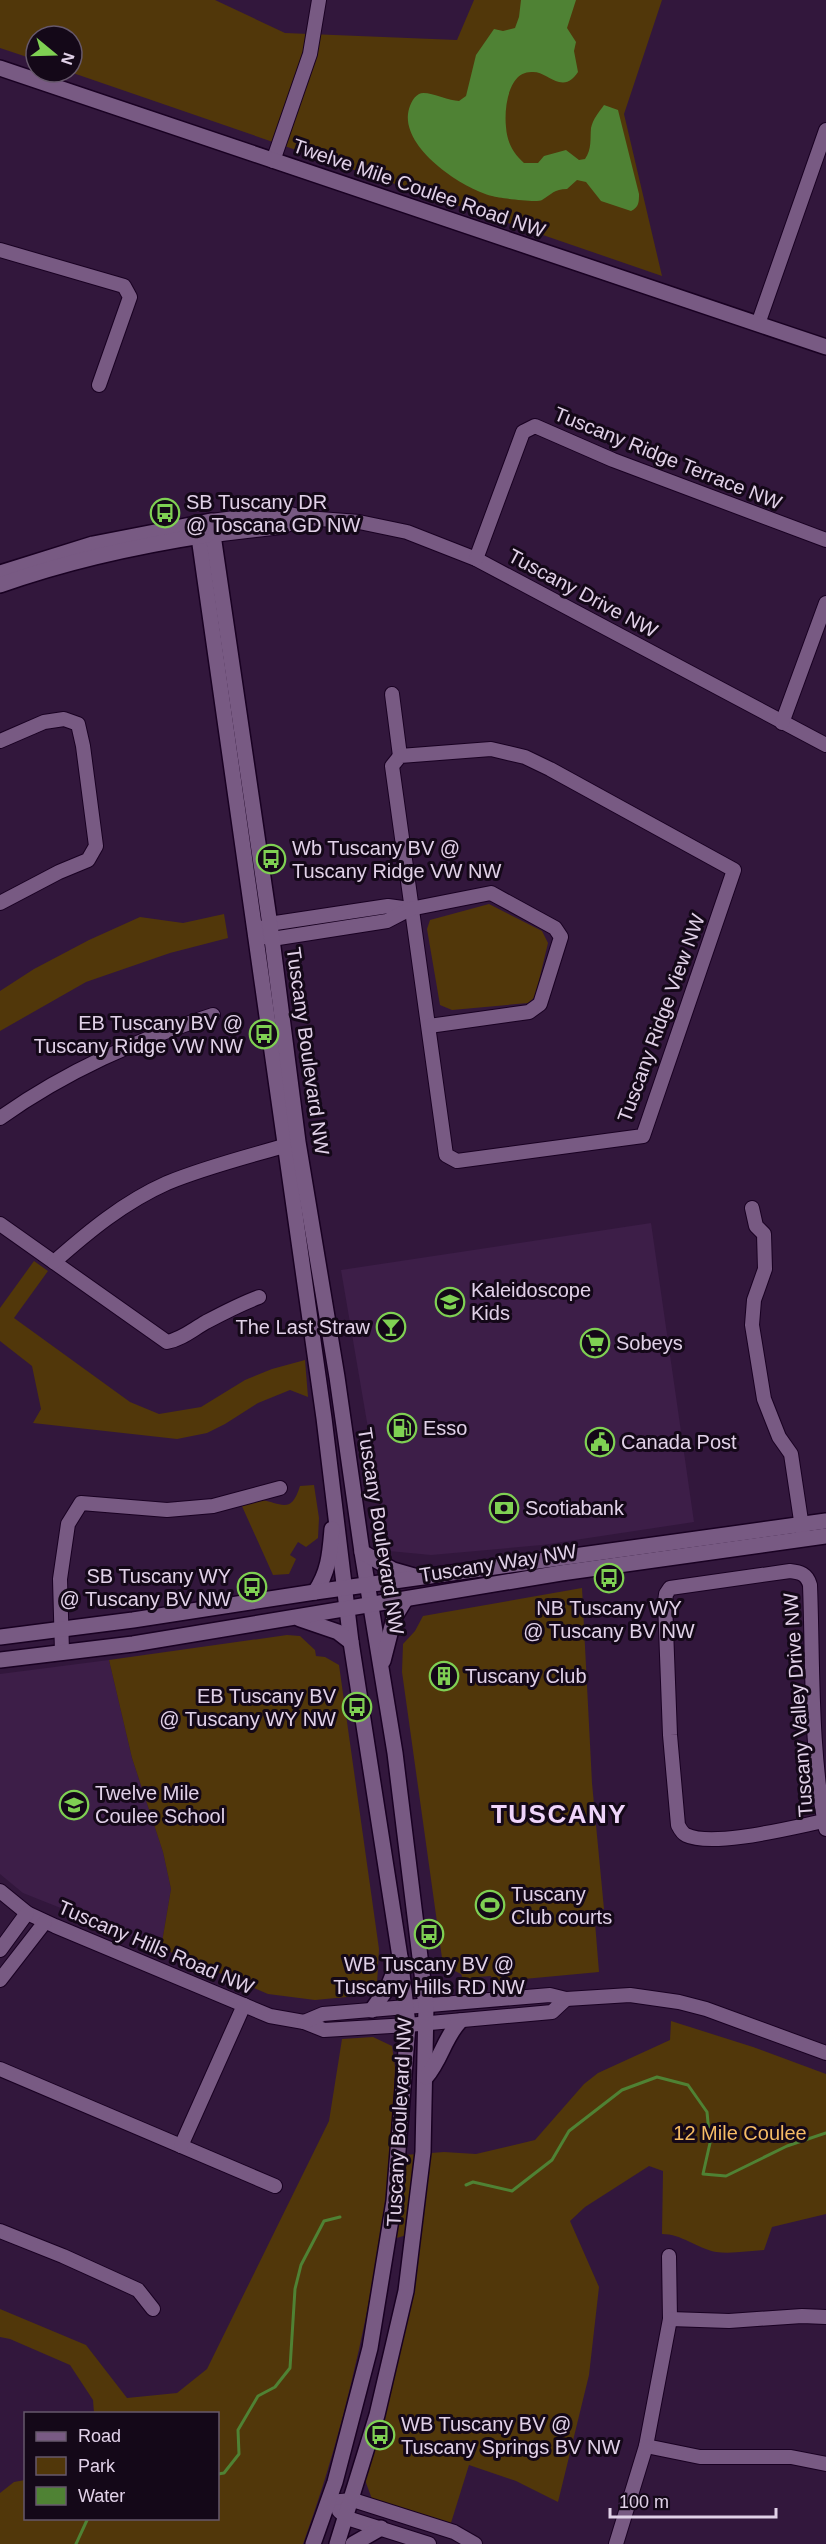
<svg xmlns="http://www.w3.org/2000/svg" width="826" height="2544" viewBox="0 0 826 2544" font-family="Helvetica,sans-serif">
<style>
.built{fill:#3d1e48}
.green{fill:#51370a}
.water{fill:#4f8234}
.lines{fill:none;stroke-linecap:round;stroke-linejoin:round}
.stream{stroke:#4f8234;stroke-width:3}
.minor-casing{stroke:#190122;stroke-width:16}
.tertiary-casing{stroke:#190122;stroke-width:18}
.minor{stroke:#785a83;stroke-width:14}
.tertiary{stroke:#785a83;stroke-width:15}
.labels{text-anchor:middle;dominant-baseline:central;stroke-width:6;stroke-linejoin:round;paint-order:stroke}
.street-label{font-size:20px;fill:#e1d1e8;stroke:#140818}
.poi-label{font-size:20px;fill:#e1d1e8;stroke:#140818;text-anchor:start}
.park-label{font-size:20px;fill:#f5bc65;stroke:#140818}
.district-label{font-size:26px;font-weight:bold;letter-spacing:1.5px;fill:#efd4fa;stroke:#140818}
</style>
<rect width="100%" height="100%" fill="#32173c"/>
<g class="built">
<path d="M651,1223L694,1522L542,1545L431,1555L389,1551L341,1270Z"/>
<path d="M109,1660L132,1758L163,1852L171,1889L161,1948L23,1893L0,1874V1674Z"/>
</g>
<g class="green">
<path d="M0,0H215L285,33L457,40L474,0H662L624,114L662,276L70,72H72V36H36V60L0,48Z"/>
<path d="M489,904L542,931L548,943L535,997L528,1003L452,1010L440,1005L427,929L430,920Z"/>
<path d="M224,914L228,938L170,953L86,982L0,1031V991L34,969L89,940L140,917L183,923Z"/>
<path d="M34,1261L48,1271L14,1318L130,1402L159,1414L201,1407L245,1380L272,1369L305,1360L308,1397L290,1390L258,1403L225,1424L207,1433L177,1439L33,1423L41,1409L32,1366L0,1341V1308Z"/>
<path d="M314,1485L319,1518L318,1538L306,1547L298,1542L290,1555L296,1559L289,1574L273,1575L241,1504C247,1503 255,1500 261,1500C280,1502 291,1516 300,1486Z"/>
<path d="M582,1588L592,1783L604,1909L594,1910L599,1972L492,1982L491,1976L478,1977V1983L465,1984L461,1974L443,1965L402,1672L403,1644L415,1631L423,1616Z"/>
<path d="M287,1635L300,1636L315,1650L316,1656L325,1657L339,1665L379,1949L377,1984L368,1995L315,2000L268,1994L161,1948L171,1889L163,1852L132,1758L109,1660Z"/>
<path d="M671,2021L753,2047L826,2074V2214L772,2227L764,2250C749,2251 731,2254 716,2252C696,2248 682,2234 662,2234L663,2171L649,2166L585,2207L570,2221L599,2287L589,2375L558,2502L516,2481L469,2465L450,2526L382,2505L372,2499L365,2480L379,2433L420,2231L380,2243C362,2345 339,2446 303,2544H0V2493L14,2482L25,2480L26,2518H218V2414L94,2413L93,2400L70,2365L10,2339L0,2337V2309L86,2345L127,2398L177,2393L207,2369L329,2121L342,2039L373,2037L392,2046L395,2067L391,2156L444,2152L476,2154L535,2140L584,2084L598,2073L670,2040Z"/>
</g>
<path class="water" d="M521,0H576L567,28L576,42L574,51L578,72C573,79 568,84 559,82C550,80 543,72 533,72C508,70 504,109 506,127C507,142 513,153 524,163H538L544,156L566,150L579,160L585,159C592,149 590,139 591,128C593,119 599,112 604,105L618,110L639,194C639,202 639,207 631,211L601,201L586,182L577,180L567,189C554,189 552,194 542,200C537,203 499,198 492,196C461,188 404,149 408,114C409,107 412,98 419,94C427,90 448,101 459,101L466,96L476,55L494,29L503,31L515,28L519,17Z"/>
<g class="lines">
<g class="stream">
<path d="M466,2185L473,2182L512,2191L552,2160L569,2131L622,2090L657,2077L688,2085L707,2112L710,2143L703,2174L726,2176L787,2146L826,2133"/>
<path d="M218,2474L224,2473L239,2454L238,2430L258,2396L275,2387L290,2368L295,2289L301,2265L324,2221L340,2217"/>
<path d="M76,2544L88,2518"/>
</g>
<g class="minor-casing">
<g id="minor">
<path d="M273,161L310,54L319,0"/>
<path d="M0,250L124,286L130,297L99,385"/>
<path d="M758,324L826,130"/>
<path d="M211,521L282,512L306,518L359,522L407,532L476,559L826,745"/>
<path d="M213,535L281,527L306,518"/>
<path d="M476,559L523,432L535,426L613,460L826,540"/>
<path d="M392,694L400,756"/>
<path d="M782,723L826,603"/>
<path d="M0,741L44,722L64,719L78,724L83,746L96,846L88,860L59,872L0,903"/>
<path d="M491,749L525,757L550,769L734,870L643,1136L457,1161L446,1155L392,766L400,756Z"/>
<path d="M262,929L269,924L388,906L410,909"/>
<path d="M255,934L272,939L387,921L410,909L491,893L555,928L561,937L540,1004L529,1012L429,1026"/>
<path d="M0,1118C66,1071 137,1040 213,1015"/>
<path d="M752,1208L756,1226L764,1234L765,1269L754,1300L752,1325L764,1399L779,1437L791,1454L803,1534"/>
<path d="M0,1224L167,1342C182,1339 192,1330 206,1322C223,1313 240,1304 259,1297"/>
<path d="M54,1262C88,1232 124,1202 167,1183C208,1166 251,1156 294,1143"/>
<path d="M62,1652L60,1579L68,1524L81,1503L167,1510L213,1506L280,1488"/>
<path d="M826,1821H824C794,1827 713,1848 686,1835C682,1833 680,1829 678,1825L670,1735L665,1602L666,1594L670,1588L790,1571C800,1572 807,1574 810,1585C813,1663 810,1752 826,1829"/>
<path d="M0,1891L27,1913L55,1926L270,2016L304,2022L324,2030L408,2025L552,2012L566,1999"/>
<path d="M0,1950L27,1913"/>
<path d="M0,1980L45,1922"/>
<path d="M304,2022L323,2014L550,1995L566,1999L630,1995L679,2002L706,2009L826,2053"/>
<path d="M0,2069L275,2186"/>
<path d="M181,2146L244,2005"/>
<path d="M0,2231L63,2256L138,2290L153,2309"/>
<path d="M669,2256L670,2319L646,2446L700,2457H791L826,2464"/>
<path d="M670,2319L729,2321L802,2316L826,2317"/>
<path d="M328,2502L353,2500L454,2532L475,2544"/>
<path d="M339,2511L347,2518L429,2544"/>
<path d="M616,2544L646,2446"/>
</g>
</g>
<g class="tertiary-casing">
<g id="tertiary">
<path d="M0,68L826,347"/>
<path d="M197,523L324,1418L351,1642L400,1957L408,2025L394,2201L370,2348L335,2482L313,2544"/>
<path d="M0,573L93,544L211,521L272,939L298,1142L337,1377L362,1552L395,1753L426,2006L423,2152L406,2291L377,2415L337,2544"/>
<path d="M0,585C67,561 136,546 207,535"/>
<path d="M362,1552L393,1570L414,1576"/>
<path d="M315,1592C329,1572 330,1552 332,1529"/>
<path d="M300,1619L338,1632L351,1642"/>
<path d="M0,1637L133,1620L315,1592L826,1521"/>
<path d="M0,1660L133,1644L561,1573L826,1536"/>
<path d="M383,1661L394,1618L405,1600"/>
<path d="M372,2010L388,1987L400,1957"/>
<path d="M426,2077C441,2060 444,2038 460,2021"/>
<path d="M353,2544L381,2528"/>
</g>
</g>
<use href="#minor" class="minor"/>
<use href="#tertiary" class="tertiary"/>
</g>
<defs>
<g id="bus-ring" transform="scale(1.5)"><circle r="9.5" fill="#140818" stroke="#7fd053" stroke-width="1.5"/><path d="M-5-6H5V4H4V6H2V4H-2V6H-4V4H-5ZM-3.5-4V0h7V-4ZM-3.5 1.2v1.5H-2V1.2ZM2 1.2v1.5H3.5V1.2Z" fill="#7fd053"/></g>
<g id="school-ring" transform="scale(1.5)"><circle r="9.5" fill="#140818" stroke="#7fd053" stroke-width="1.5"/><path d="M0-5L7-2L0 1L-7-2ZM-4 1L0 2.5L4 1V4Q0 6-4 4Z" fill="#7fd053"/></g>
<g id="bar-ring" transform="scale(1.5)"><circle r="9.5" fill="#140818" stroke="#7fd053" stroke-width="1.5"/><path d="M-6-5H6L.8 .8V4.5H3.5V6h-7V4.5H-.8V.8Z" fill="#7fd053"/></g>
<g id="supermarket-ring" transform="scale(1.5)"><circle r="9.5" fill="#140818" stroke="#7fd053" stroke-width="1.5"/><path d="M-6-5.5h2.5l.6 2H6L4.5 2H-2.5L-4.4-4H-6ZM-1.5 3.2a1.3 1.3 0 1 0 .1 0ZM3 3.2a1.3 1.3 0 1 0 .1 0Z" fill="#7fd053"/></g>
<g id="fuel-ring" transform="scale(1.5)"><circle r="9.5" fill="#140818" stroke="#7fd053" stroke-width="1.5"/><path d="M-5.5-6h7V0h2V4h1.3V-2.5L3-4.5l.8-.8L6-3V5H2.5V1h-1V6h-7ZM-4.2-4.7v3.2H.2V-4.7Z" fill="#7fd053"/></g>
<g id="civic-ring" transform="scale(1.5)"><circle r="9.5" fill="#140818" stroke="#7fd053" stroke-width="1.5"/><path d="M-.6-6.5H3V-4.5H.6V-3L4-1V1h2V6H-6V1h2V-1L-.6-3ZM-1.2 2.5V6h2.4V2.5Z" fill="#7fd053"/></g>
<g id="bank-ring" transform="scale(1.5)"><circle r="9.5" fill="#140818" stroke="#7fd053" stroke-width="1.5"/><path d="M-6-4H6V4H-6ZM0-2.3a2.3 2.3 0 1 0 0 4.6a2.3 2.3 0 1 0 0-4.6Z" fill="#7fd053"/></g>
<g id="building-ring" transform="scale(1.5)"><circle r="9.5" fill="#140818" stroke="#7fd053" stroke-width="1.5"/><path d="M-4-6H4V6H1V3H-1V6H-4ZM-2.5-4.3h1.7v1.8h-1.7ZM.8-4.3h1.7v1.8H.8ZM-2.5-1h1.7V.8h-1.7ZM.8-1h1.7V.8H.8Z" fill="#7fd053"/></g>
<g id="stadium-ring" transform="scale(1.5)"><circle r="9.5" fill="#140818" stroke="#7fd053" stroke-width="1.5"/><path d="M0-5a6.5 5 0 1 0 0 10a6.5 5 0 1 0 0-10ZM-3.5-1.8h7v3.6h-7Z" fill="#7fd053"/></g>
</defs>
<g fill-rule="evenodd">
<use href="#bus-ring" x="165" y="513"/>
<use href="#bus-ring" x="271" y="859"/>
<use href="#bus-ring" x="264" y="1034"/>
<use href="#school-ring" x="450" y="1302"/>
<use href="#bar-ring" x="391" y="1327"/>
<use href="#supermarket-ring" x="595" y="1343"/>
<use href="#fuel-ring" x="402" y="1428"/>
<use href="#civic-ring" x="600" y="1442"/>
<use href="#bank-ring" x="504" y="1508"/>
<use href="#bus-ring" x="609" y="1578"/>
<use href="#bus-ring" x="252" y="1587"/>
<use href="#building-ring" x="444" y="1676"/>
<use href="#bus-ring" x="357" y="1707"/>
<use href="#school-ring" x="74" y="1805"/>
<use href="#stadium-ring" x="490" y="1905"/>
<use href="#bus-ring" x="429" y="1934"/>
<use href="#bus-ring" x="380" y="2435"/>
</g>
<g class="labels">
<g class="street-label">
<text transform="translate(419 188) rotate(19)">Twelve Mile Coulee Road NW</text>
<text transform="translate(668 458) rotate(22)">Tuscany Ridge Terrace NW</text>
<text transform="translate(583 593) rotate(28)">Tuscany Drive NW</text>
<text transform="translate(661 1018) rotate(-70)">Tuscany Ridge View NW</text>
<text transform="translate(308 1051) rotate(82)">Tuscany Boulevard NW</text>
<text transform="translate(381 1531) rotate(81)">Tuscany Boulevard NW</text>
<text transform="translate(498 1563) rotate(-9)">Tuscany Way NW</text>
<text transform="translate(798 1705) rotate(-94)">Tuscany Valley Drive NW</text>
<text transform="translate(156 1947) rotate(23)">Tuscany Hills Road NW</text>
<text transform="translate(399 2122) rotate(-87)">Tuscany Boulevard NW</text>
</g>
<g class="poi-label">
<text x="186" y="502">SB Tuscany DR<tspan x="186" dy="23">@ Toscana GD NW</tspan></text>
<text x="292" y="848">Wb Tuscany BV @<tspan x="292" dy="23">Tuscany Ridge VW NW</tspan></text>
<text x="243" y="1023" text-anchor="end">EB Tuscany BV @<tspan x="243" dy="23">Tuscany Ridge VW NW</tspan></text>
<text x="471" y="1290">Kaleidoscope<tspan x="471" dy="23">Kids</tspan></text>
<text x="370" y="1327" text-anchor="end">The Last Straw</text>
<text x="616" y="1343">Sobeys</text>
<text x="423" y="1428">Esso</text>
<text x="621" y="1442">Canada Post</text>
<text x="525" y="1508">Scotiabank</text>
<text x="231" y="1576" text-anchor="end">SB Tuscany WY<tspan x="231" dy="23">@ Tuscany BV NW</tspan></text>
<text x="609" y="1608" text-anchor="middle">NB Tuscany WY<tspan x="609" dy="23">@ Tuscany BV NW</tspan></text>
<text x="465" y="1676">Tuscany Club</text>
<text x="336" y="1696" text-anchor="end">EB Tuscany BV<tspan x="336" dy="23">@ Tuscany WY NW</tspan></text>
<text x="95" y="1793">Twelve Mile<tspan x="95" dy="23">Coulee School</tspan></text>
<text x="511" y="1894">Tuscany<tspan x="511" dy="23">Club courts</tspan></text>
<text x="429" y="1964" text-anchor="middle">WB Tuscany BV @<tspan x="429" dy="23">Tuscany Hills RD NW</tspan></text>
<text x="401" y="2424">WB Tuscany BV @<tspan x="401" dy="23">Tuscany Springs BV NW</tspan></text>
</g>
<g class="park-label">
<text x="740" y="2133">12 Mile Coulee</text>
</g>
<g class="district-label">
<text x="559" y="1814">TUSCANY</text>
</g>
</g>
<rect x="24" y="2412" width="195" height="108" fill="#140818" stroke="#66586b" stroke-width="1.5"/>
<rect x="36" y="2432" width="30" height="9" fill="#785a83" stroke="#66586b" stroke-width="1.5"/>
<text x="78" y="2442" font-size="18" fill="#e1d1e8">Road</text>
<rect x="36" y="2457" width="30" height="18" fill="#51370a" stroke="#66586b" stroke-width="1.5"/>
<text x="78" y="2472" font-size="18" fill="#e1d1e8">Park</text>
<rect x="36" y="2487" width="30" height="18" fill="#4f8234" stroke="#66586b" stroke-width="1.5"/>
<text x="78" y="2502" font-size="18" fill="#e1d1e8">Water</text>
<g transform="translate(54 54) rotate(109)"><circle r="28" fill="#140818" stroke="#66586b" stroke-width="1.5"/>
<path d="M0-4.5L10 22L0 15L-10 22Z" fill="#7fd053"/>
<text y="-9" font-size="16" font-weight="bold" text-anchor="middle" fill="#e1d1e8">N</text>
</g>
<path d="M610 2508v9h166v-9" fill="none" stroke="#e1d1e8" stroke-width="3"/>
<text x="619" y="2508" font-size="18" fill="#e1d1e8" stroke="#140818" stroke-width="4.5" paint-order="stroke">100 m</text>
</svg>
